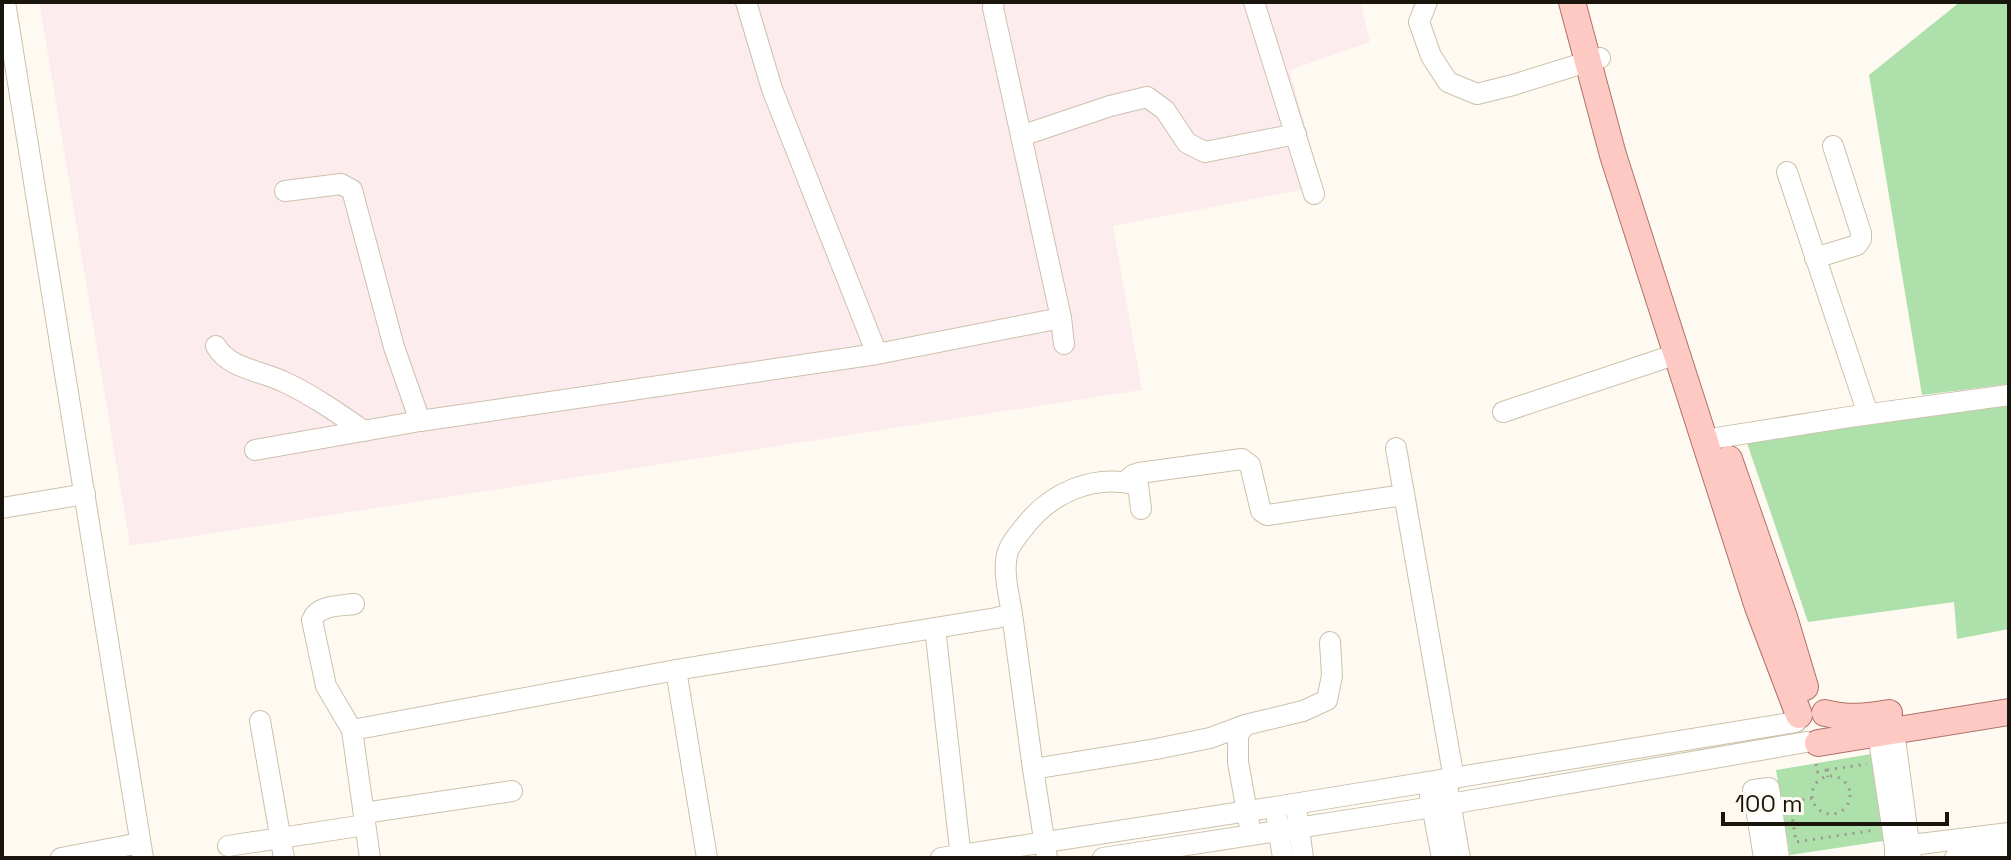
<svg xmlns="http://www.w3.org/2000/svg" width="2011" height="860" viewBox="0 0 2011 860" font-family="'Space Grotesk',sans-serif">
<style>
.education{fill:#fdecee}
.green{fill:#ade0aa}
.lines{fill:none;stroke-linecap:round;stroke-linejoin:round}
.minor-casing{stroke:#ccc1ab;stroke-width:22}
.major-casing{stroke:#ad7269;stroke-width:28}
.path{stroke:#9d9990;stroke-width:3;stroke-dasharray:2 6;stroke-linecap:butt}
.minor{stroke:#fff;stroke-width:20}
.major{stroke:#fec8c3;stroke-width:26}
</style>
<rect width="100%" height="100%" fill="#fffaf1"/>
<path class="education" d="M39,2H1360L1370,42L1290,70L1322,186L1113,226L1142,390L130,546Z"/>
<g class="green">
<path d="M1960,2H2009V384L1922,395L1869,75Z"/>
<path d="M2009,406V629L1957,639L1954,602L1808,622L1746,440Z"/>
<path d="M1877,753L1890,840L1790,855L1776,770Z"/>
</g>
<g class="lines">
<g class="minor-casing">
<g id="minor">
<path d="M5,2L143,858"/>
<path d="M746,2L772,89L877,354"/>
<path d="M994,2L993,8L1061,318L1064,344"/>
<path d="M1254,2L1314,194"/>
<path d="M1427,2L1419,22L1431,56L1448,82L1477,94L1513,85L1600,58"/>
<path d="M1021,136L1110,106L1147,97L1165,110L1187,143L1205,152L1296,134"/>
<path d="M1787,172L1868,414"/>
<path d="M285,191L341,184L352,190L394,347L420,421"/>
<path d="M1815,258L1857,245L1861,239V233L1833,146"/>
<path d="M216,346C228,368 261,371 282,381C311,394 338,413 364,431"/>
<path d="M1503,412L1677,354"/>
<path d="M1704,440L1849,417L2009,395"/>
<path d="M1396,448L1454,779"/>
<path d="M255,450L420,421L877,354L1061,318"/>
<path d="M1125,482L1133,475L1139,473L1242,459L1250,465L1261,511L1267,515L1404,495"/>
<path d="M2,508L85,494"/>
<path d="M354,604C339,606 318,605 312,620L326,686L352,730L370,858"/>
<path d="M1012,614L1033,769"/>
<path d="M935,628L961,858"/>
<path d="M676,670L707,858"/>
<path d="M260,721L284,858"/>
<path d="M352,730L676,670L996,618L1012,614C1009,594 1002,570 1008,551C1011,544 1017,536 1022,530C1049,493 1093,473 1138,485L1141,509"/>
<path d="M1894,731L1911,858"/>
<path d="M1878,733L1895,847"/>
<path d="M1448,791L1460,858"/>
<path d="M1430,795L1442,858"/>
<path d="M364,813L512,791"/>
<path d="M1297,814L1303,858"/>
<path d="M1277,819L1283,858"/>
<path d="M1249,823L1238,762V735L1245,725L1303,711L1327,700L1332,676L1330,642"/>
<path d="M228,846L365,825"/>
<path d="M61,858L140,843"/>
<path d="M941,858L1275,807L1796,722"/>
<path d="M1047,858L1033,769L1156,749L1210,738L1245,725"/>
<path d="M1103,858L1433,807L1806,742"/>
<path d="M1764,858L1753,790L1769,788L1779,858"/>
<path d="M1895,858V847L2009,833"/>
<path d="M1955,858L2009,850"/>
</g>
</g>
<g class="major-casing">
<g id="major">
<path d="M1572,2L1613,155L1652,277L1758,607L1799,715"/>
<path d="M1729,459L1784,617L1805,687"/>
<path d="M1825,713C1849,719 1865,717 1889,713"/>
<path d="M1818,743L2009,712"/>
</g>
</g>
<g class="path">
<path d="M1816,764L1817,772L1827,770L1828,777"/>
<path d="M1827,770L1867,764"/>
<circle cx="1831" cy="795" r="19"/>
<path d="M1812,798L1790,802L1796,842L1875,830"/>
</g>
<use href="#minor" class="minor"/>
<use href="#major" class="major"/>
</g>
<rect width="2011" height="860" fill="none" stroke="#19150d" stroke-width="8"/>
<path d="M1723 812v12h224v-12" fill="none" stroke="#19150d" stroke-width="4"/>
<text x="1735" y="812" font-size="24" fill="#19150d" stroke="#fffaf1" stroke-width="6" paint-order="stroke">100 m</text>
</svg>
